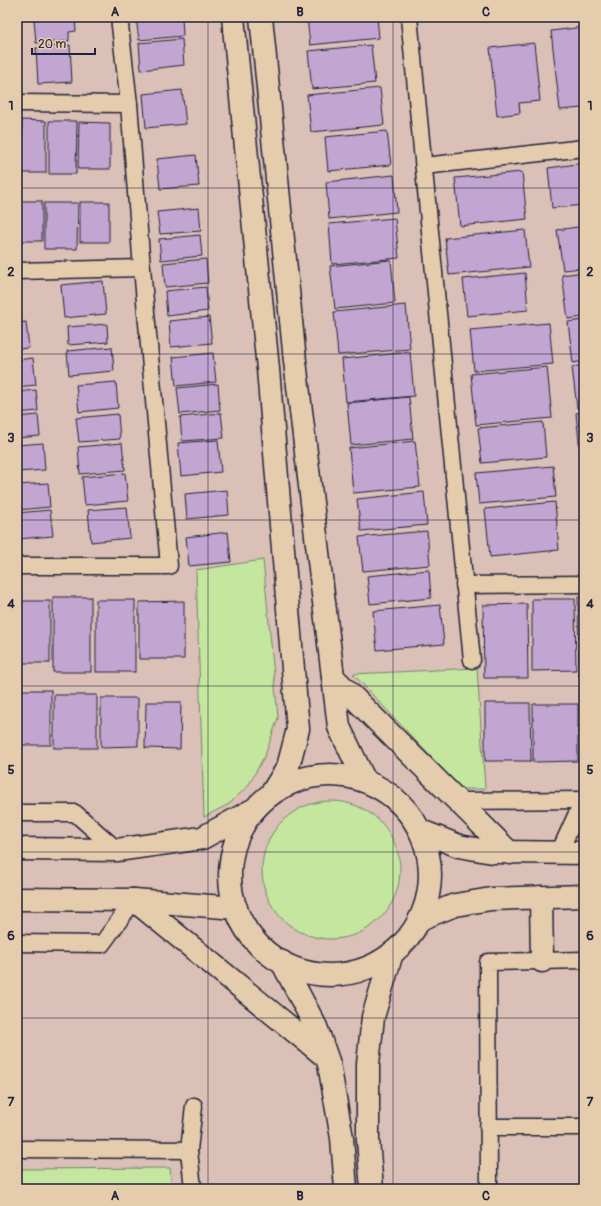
<svg xmlns="http://www.w3.org/2000/svg" width="601" height="1206" viewBox="0 0 601 1206" font-family="Pangolin,sans-serif">
<style>
.green{fill:#c5e69f;stroke:#74846d}
.building{fill:#c3a5d1;stroke:#22223b}
.lines{fill:none;stroke-linecap:round;stroke-linejoin:round}
.street-casing{stroke:#22223b;stroke-width:19}
.secondary-casing{stroke:#22223b;stroke-width:25}
.street{stroke:#e4ccac;stroke-width:16}
.secondary{stroke:#e4ccac;stroke-width:22}
.grid{fill:none;stroke:#22223b;stroke-width:1;stroke-opacity:0.55}
.neatline{fill:none;stroke:#22223b;stroke-width:1.5}
.grid-label{font-size:13px;text-anchor:middle;font-weight:bold;fill:#22223b}
</style>
<rect width="100%" height="100%" fill="#dac0b7"/>
<filter id="ink" filterUnits="userSpaceOnUse"><feTurbulence type="fractalNoise" baseFrequency=".025" numOctaves="2"/><feDisplacementMap in="SourceGraphic" scale="8" xChannelSelector="R" yChannelSelector="G"/><feConvolveMatrix kernelMatrix="1 2 1 2 8 2 1 2 1" color-interpolation-filters="sRGB"/></filter>
<g filter="url(#ink)">
<g class="green">
<path d="M263,560L278,718L265,755L248,786L229,804L204,817L196,570Z"/>
<path d="M477,668L485,789H461L353,674Z"/>
<circle cx="331" cy="870" r="69"/>
<path d="M170,1168L172,1189H17V1169Z"/>
</g>
<g class="building">
<path d="M60,17H75L76,31L69,32V41L36,43L34,19Z"/>
<path d="M136,17H182L183,36L139,40Z"/>
<path d="M307,17H377L379,38L310,45Z"/>
<path d="M584,27V102H582V108L560,110L551,31Z"/>
<path d="M182,39L184,65L141,70L139,43Z"/>
<path d="M534,43L540,101L519,103L520,113L497,116L490,48Z"/>
<path d="M70,45L72,82L38,84L36,48Z"/>
<path d="M371,45L375,83L312,89L308,51Z"/>
<path d="M380,88L384,125L311,132L307,95Z"/>
<path d="M182,90L186,124L146,128L143,94Z"/>
<path d="M22,120L46,121V173H22Z"/>
<path d="M49,121H77L76,174H49Z"/>
<path d="M79,122L110,123V169H78Z"/>
<path d="M387,131L391,165L328,171L325,137Z"/>
<path d="M196,155L199,186L160,189L157,159Z"/>
<path d="M584,163V205L552,208L548,168Z"/>
<path d="M522,172L527,219L460,226L455,178Z"/>
<path d="M394,175L397,212L329,219L326,182Z"/>
<rect x="17" y="201" width="25" height="40"/>
<rect x="80" y="202" width="29" height="40"/>
<path d="M44,203H78L77,249H44Z"/>
<path d="M199,208L201,231L160,234L157,212Z"/>
<path d="M395,218L399,258L332,264L329,224Z"/>
<path d="M584,226V268L563,270L557,230Z"/>
<path d="M525,230L529,267L449,275L445,238Z"/>
<path d="M200,235L202,256L161,260L159,239Z"/>
<path d="M206,259L208,283L165,287L163,263Z"/>
<path d="M391,260L395,303L335,309L330,266Z"/>
<path d="M584,272V317L568,319L562,275Z"/>
<path d="M525,273L528,310L467,316L463,279Z"/>
<path d="M103,281L106,314L64,318L61,285Z"/>
<path d="M206,287L208,311L167,316L165,291Z"/>
<path d="M406,305L410,349L338,355L334,312Z"/>
<path d="M209,317L212,343L171,347L169,321Z"/>
<path d="M584,320V361L573,363L568,322Z"/>
<path d="M26,322L29,348L17,349V323Z"/>
<path d="M549,323L553,364L474,371L470,330Z"/>
<path d="M107,324L108,342L68,345L67,327Z"/>
<path d="M112,347L114,371L69,375L67,351Z"/>
<path d="M410,352L414,396L346,402L342,359Z"/>
<path d="M213,353L216,382L176,386L173,357Z"/>
<path d="M33,358L36,385L17,387V360Z"/>
<path d="M584,365V407L577,408L572,367Z"/>
<path d="M547,367L552,418L476,425L471,374Z"/>
<path d="M116,382L118,408L79,412L76,385Z"/>
<path d="M218,384L220,410L180,414L177,388Z"/>
<path d="M36,390L38,411L17,413V392Z"/>
<path d="M409,397L413,439L351,445L347,403Z"/>
<path d="M584,412V461H581L576,413Z"/>
<path d="M221,413L224,438L182,441L180,417Z"/>
<path d="M118,414L120,439L79,442L76,418Z"/>
<path d="M38,415L40,436L17,438V417Z"/>
<path d="M543,422L546,457L482,463L478,428Z"/>
<path d="M218,440L221,472L181,476L178,443Z"/>
<path d="M415,441L420,487L353,493L349,448Z"/>
<path d="M43,443L45,470L17,472V445Z"/>
<path d="M122,443L125,470L80,474L78,447Z"/>
<path d="M553,466L556,497L479,504L476,473Z"/>
<path d="M125,473L128,501L85,505L82,477Z"/>
<path d="M48,483L50,507L17,510V485Z"/>
<path d="M227,490L229,515L187,519L185,494Z"/>
<path d="M424,492L427,525L361,531L357,499Z"/>
<path d="M555,502L559,550L490,557L485,509Z"/>
<path d="M127,507L130,538L91,542L88,510Z"/>
<path d="M50,510L53,536L17,539V513Z"/>
<path d="M427,531L430,565L363,571L359,537Z"/>
<path d="M228,532L231,562L189,566L186,537Z"/>
<path d="M429,570L431,598L370,604L367,576Z"/>
<rect x="53" y="597" width="38" height="75"/>
<path d="M578,597H584V676H579Z"/>
<path d="M532,599H575L576,670L532,671Z"/>
<rect x="96" y="600" width="39" height="72"/>
<rect x="17" y="601" width="33" height="62"/>
<path d="M184,601V659H139V602Z"/>
<path d="M527,604L528,678H484L483,605Z"/>
<path d="M440,605L444,644L377,650L373,611Z"/>
<rect x="17" y="690" width="34" height="55"/>
<rect x="54" y="695" width="43" height="53"/>
<path d="M101,698H138V746L101,747Z"/>
<path d="M146,702H181L180,749L145,748Z"/>
<path d="M485,703H530L531,761H485Z"/>
<path d="M533,704H578V761L533,762Z"/>
<rect x="580" y="705" width="4" height="59"/>
</g>
<g class="lines">
<g class="street-casing">
<g id="street">
<path d="M409,17L472,660"/>
<path d="M17,103L129,104"/>
<path d="M424,166L584,148"/>
<path d="M17,271L142,268"/>
<path d="M17,566H169L142,268L129,104L119,17"/>
<path d="M464,585L584,584"/>
<path d="M458,801L584,800"/>
<path d="M17,813H75L117,850"/>
<path d="M559,853L583,800"/>
<path d="M17,943L102,944L134,900"/>
<path d="M488,1127H584"/>
<path d="M17,1149L189,1150"/>
<path d="M193,1189L189,1150L194,1106"/>
<path d="M489,1189L488,962L584,960"/>
</g>
</g>
<g class="secondary-casing">
<g id="secondary">
<path d="M233,17L268,369L298,729L288,767L271,794"/>
<path d="M261,17L295,361L339,727L365,781"/>
<path d="M333,677L510,853"/>
<circle cx="330" cy="875" r="100"/>
<path d="M421,831L459,846L492,852L584,853"/>
<path d="M17,849L117,850L202,838L251,811"/>
<path d="M541,897L542,961"/>
<path d="M17,899L134,900L236,908"/>
<path d="M134,900L326,1057"/>
<path d="M420,919L455,905L491,899L584,896"/>
<path d="M282,962L316,1027L329,1064L342,1138L346,1189"/>
<path d="M372,1189L368,1140V1064L373,1017L392,953"/>
</g>
</g>
<use href="#street" class="street"/>
<use href="#secondary" class="secondary"/>
</g>
</g>
<path class="grid" d="M208,17V1189M393,17V1189M17,188H584M17,354H584M17,520H584M17,686H584M17,852H584M17,1018H584"/>
<rect width="601" height="1206" fill="none" stroke="#e4ccac" stroke-width="44"/>
<path d="M32 48v6h63v-6" fill="none" stroke="#22223b" stroke-width="2"/>
<text x="38" y="48" font-size="12" fill="#22223b" stroke="#e4ccac" stroke-width="3" paint-order="stroke">20 m</text>
<rect x="22" y="22" width="557" height="1162" class="neatline"/>
<g class="grid-label">
<text x="115" y="16">A</text>
<text x="300" y="16">B</text>
<text x="486" y="16">C</text>
<text x="11" y="110">1</text>
<text x="590" y="110">1</text>
<text x="11" y="276">2</text>
<text x="590" y="276">2</text>
<text x="11" y="442">3</text>
<text x="590" y="442">3</text>
<text x="11" y="608">4</text>
<text x="590" y="608">4</text>
<text x="11" y="774">5</text>
<text x="590" y="774">5</text>
<text x="11" y="940">6</text>
<text x="590" y="940">6</text>
<text x="11" y="1106">7</text>
<text x="590" y="1106">7</text>
<text x="115" y="1200">A</text>
<text x="300" y="1200">B</text>
<text x="486" y="1200">C</text>
</g>
</svg>
